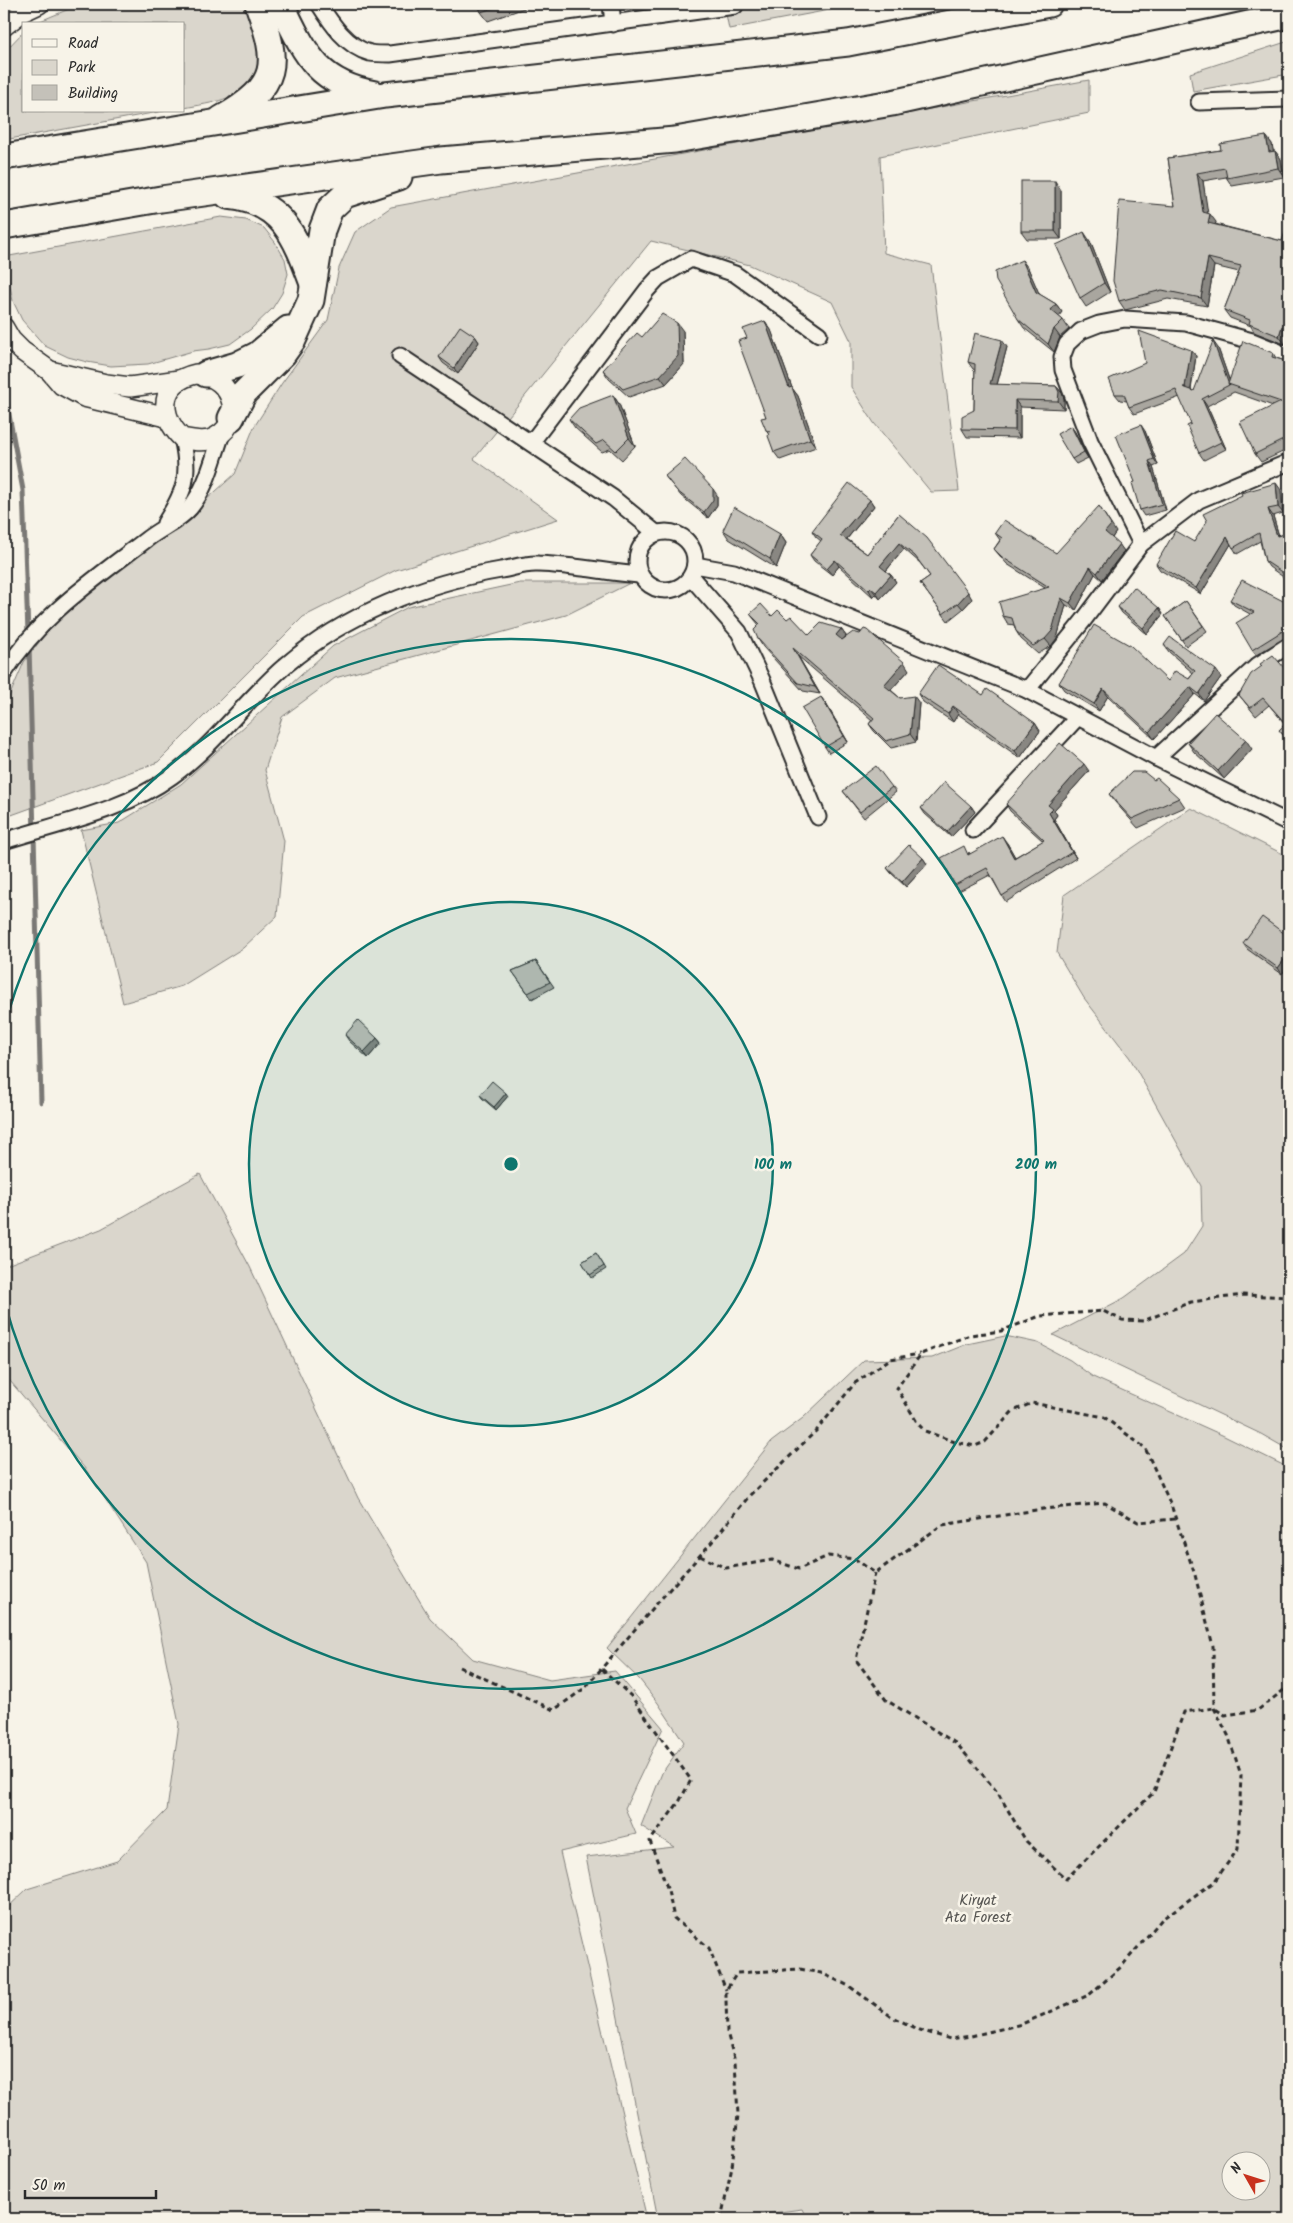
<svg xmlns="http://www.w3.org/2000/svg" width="1293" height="2223" viewBox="0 0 1293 2223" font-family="Kalam,sans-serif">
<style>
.green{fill:#dad6cc;stroke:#82807c;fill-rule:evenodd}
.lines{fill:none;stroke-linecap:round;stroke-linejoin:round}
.stream{stroke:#7a7874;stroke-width:5}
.minor-casing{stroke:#2b2b2b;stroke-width:19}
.tertiary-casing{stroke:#2b2b2b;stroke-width:22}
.trunk-casing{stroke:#2b2b2b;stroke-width:29}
.path{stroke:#2b2b2b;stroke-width:3;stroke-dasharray:5 4;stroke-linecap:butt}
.minor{stroke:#f7f3e8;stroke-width:15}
.tertiary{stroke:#f7f3e8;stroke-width:19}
.trunk{stroke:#f7f3e8;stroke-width:25}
.wall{fill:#a9a69f;stroke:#2b2b2b}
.shaded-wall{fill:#898782;stroke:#2b2b2b}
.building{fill:#c4c1b9;stroke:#2b2b2b}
.ring{fill:none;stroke:#0f766e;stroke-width:2.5}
.labels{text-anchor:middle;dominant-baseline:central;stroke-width:5;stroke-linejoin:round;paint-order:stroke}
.park-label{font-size:15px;fill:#575653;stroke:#f7f3e8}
.centre{fill:#0f766e;stroke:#f7f3e8;stroke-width:2.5}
.ring-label{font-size:15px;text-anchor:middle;font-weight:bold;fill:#0f766e;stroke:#f7f3e8;stroke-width:5;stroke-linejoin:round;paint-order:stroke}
</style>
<rect width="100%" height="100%" fill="#f7f3e8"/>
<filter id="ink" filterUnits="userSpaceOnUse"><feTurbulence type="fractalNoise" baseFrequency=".02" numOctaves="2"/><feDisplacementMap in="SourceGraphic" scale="10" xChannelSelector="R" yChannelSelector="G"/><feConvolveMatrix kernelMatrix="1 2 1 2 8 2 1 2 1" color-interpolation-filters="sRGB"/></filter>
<g filter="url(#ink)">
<g class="green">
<path d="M81,4H245L260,41L257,77C233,101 216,102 184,108V24H33Z"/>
<path d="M724,4H861L729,29Z"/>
<path d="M24,31V111H164L4,140V52Z"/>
<path d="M1289,41V74L1193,91L1190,73Z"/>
<path d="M1089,80V113L880,156L884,253L931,265L959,491L931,492L874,423L851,387V341L832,302L750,265L651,241L474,459L558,519L396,570L303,617L158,762L6,817L4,778V709L24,662L71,600L187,517L235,474L254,427L282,383L328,320L339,268L355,232L391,207Z"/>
<path d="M221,217L246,220L264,228L275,242L285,259L288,274L282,293L272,309L251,329L230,344L209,349L193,351L148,364L111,366L87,362L68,357L45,346L22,320L13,301L4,257Z"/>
<path d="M520,583H630L566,615L335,678L282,717L265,770L284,841L277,916L243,948L182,986L123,1003L81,830L119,823L181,784L333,646L408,607Z"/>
<path d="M1191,808L1289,857V1450L1261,1434L1053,1335L1124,1298L1184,1254L1202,1226L1201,1186L1130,1058L1084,998L1057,953L1064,895Z"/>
<path d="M200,1174L250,1267L358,1498L430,1618L473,1659L550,1680L615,1671L663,1728L625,1808L636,1834L560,1852L647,2219H4V1911L27,1889L117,1861L167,1810L179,1724L146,1562L87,1471L4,1374V1266L101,1229Z"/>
<path d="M1005,1336L1038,1343L1070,1360L1093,1377L1222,1435L1289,1468V2219H807L802,2209L727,2219H658L586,1857L674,1847L641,1826L662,1773L684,1742L658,1703L640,1680L607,1648L771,1442L803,1418L864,1360L932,1358L967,1344ZM1230,2160H1260V2190H1230Z"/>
</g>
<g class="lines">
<g class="stream">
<path d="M4,388L23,490L28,634"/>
<path d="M29,645L41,1102"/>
<path d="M1287,2219L1289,2215"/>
</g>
<g class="minor-casing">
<g id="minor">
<path d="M319,4C331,23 347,47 370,53C376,54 383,54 390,54L735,6"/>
<path d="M611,4L613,24"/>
<path d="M1199,102L1289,99"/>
<path d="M400,356L613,498L656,533"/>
<path d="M531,443L647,290L658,278L691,259L735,274L819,334"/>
<path d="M165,523C185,491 191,476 182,438"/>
<circle cx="666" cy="561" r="29"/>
<path d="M1141,544L1090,441L1063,370L1062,357L1067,344L1081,331L1099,324L1125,319L1186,323L1252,341L1289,356"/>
<path d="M695,565L734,572L1027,690L1156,758L1289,823"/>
<path d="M691,577L739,632L762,680L818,817"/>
<path d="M4,673C39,616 95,579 147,539C161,528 179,521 190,508C208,486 213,457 223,431"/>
<path d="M1027,690L1083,621L1141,544L1199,500L1289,462"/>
<path d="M1156,758L1258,665L1289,645"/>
<path d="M973,830L1077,718"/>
<path d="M4,841C60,823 124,811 172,776C215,745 246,699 286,665C346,614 424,583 501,570C513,568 526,563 538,564C572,565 606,572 639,575"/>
</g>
</g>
<g class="tertiary-casing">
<g id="tertiary">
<path d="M4,26L22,12L39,4"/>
<path d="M4,328L11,340L22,351L50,371L62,385L84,397L167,417"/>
<path d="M50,371L106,384L130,387L179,380"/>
<path d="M196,374C235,375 248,427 209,440C200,442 191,440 182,438C158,415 159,382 196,374Z"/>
</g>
</g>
<g class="trunk-casing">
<g id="trunk">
<path d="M281,4C305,53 316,83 375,94"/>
<path d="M221,119C281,85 279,64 258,4"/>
<path d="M4,157L385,95L848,43L1049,4"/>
<path d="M228,196C283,201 296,238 313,284"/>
<path d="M4,226L161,199L441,160L675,140L892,103L1289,15"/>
<path d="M206,374L237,365L257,355L288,329"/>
<path d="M231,418L244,393L283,354L293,340L311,300L322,230L330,209L345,195L399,177"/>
</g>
</g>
<g class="path">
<path d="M700,1556L726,1568L772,1560L799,1569L828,1556L855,1559L875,1573L942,1525L1043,1509L1105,1503L1138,1522L1176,1519"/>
<path d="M875,1573L856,1660L886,1700L957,1744L998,1793L1026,1841L1066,1879L1154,1792L1184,1712L1214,1708L1225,1715L1258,1710L1289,1686"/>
<path d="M459,1667L554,1710L585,1688L659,1601L711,1543L750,1495L817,1430L855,1383L890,1359L920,1354"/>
<path d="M602,1669L631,1696L691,1780L679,1802L650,1841L668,1890L674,1918L709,1948L726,1990"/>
<path d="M721,2219L732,2167L738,2115L735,2062L727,2032L726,2000V1990L737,1973L800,1969L821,1973L849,1986L892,2017L920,2030L950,2039L971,2036L1022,2024L1089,1995L1121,1967L1162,1919L1214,1882L1238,1849L1241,1775L1228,1735L1214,1708L1213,1646L1195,1575L1171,1505L1145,1448L1104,1417L1032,1403L1013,1411L985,1442L975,1446L955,1442L925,1431L918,1424L897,1388L921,1354L970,1335L1001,1331L1040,1316L1103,1311L1122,1320L1143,1321L1191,1302L1243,1295L1289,1297"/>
</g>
<use href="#minor" class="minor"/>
<use href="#tertiary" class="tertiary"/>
<use href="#trunk" class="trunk"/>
</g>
<g class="wall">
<path d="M434,4H446L437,7Z"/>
<path d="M478,4H583L535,9L533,5L488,21L481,12Z"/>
<path d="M1266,136L1272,144L1273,151H1275L1281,159L1284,177L1232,186L1226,177L1203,181L1207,213L1216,222L1215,224L1282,241L1289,229V335L1288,334L1285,344L1254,332L1251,326L1230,318L1224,310L1239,272L1214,266L1207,306L1168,299L1125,310L1119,301L1175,206L1168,158L1221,150Z"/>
<path d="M1061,190V239H1027L1021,231Z"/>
<path d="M1090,241L1110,292L1086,307L1080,298Z"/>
<path d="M1028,268L1039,294L1056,304L1062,312L1058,316L1063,320L1069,329L1060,337L1054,352L1024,328L1018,319Z"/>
<path d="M765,321L771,330L792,388L798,396L816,447L780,460L774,452L769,435L766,430V417L747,338Z"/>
<path d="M683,331L684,364L666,384L629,397L609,379L603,370L642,337Z"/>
<path d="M475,336L479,342L458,374L443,363L439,357Z"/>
<path d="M1007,347L997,385L1056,386L1062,393L1064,399V409L1020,407V438L967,437L962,429L974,410L975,370L973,369L968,362Z"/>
<path d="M1218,348L1229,379L1273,353L1276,358L1289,362V449L1261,462L1255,454L1273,406L1234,392L1207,406L1226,449L1204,460L1199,453L1191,424L1180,397L1134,414L1129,407L1127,401L1120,400L1115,394L1191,350L1196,356L1191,390L1194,391Z"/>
<path d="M613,395L619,404L635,446L622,460L610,449L602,452L575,428L569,419Z"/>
<path d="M1071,426L1075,432L1088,458L1076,464L1072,459Z"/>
<path d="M1145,431L1158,465L1153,467L1166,510L1144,516L1140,510L1135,482Z"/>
<path d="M665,476L717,495V505L708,518L681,496Z"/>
<path d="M1281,490L1283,513L1273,516L1279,536L1289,533V581L1269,567L1265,561L1260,541L1237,554L1231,544L1201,594L1160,570L1156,564Z"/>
<path d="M870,500L874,506L847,539L867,554L899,514L972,599L963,609L948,621L920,583L930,576L920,563L904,549L886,571L891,575L896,582L880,599L876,594L873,597L839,566L832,575L814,561L810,555L821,541L816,537L812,531Z"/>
<path d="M723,530L780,534L786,543L776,568L729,539Z"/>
<path d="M1116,532L1112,538L1124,551L1102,580L1095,574L1076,610L1066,605L1057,638L1051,646L1038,654L1021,639L1016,631L1014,625L1008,624L1003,616L1045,588L1007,564L1000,556L994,549L1000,540L995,533L1056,553Z"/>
<path d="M1230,600L1289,604V635L1256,655L1252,650L1250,614L1234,605Z"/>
<path d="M1186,601L1207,631L1186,646L1165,616Z"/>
<path d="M1118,607L1159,608L1163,614L1147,634L1122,613Z"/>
<path d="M750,614L772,616L787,619L809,635L841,629L846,636L909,670L891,690L900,698L919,703L916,742L891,748L874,731L869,724L872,720L798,656L820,694L803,691L763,647L758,639L759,625Z"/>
<path d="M1164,645L1221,677L1204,701L1195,694L1154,739L1108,696L1099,711L1064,690L1059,683L1168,681L1189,679L1193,673L1169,652Z"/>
<path d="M1289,667V742L1279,730L1285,724L1269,705L1256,716L1239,695L1286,670Z"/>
<path d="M918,694L983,695L1035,723L1040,731L1020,758L958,714L953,722L923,702Z"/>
<path d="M825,702L848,742L829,753L825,747Z"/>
<path d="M1188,743L1252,749L1224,779L1194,752Z"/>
<path d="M1089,771L1054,810L1057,815L1054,819L1076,858L1006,902L1002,896L990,875L959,891L955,885L969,852L970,854L1007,843L1015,857L1043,841L1010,811L1006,804Z"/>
<path d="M892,787L896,792L864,818L843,791Z"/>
<path d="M1109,794L1179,798L1185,807L1138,828L1115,802Z"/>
<path d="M971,806L975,812L951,837L925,814L921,808Z"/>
<path d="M923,858L927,864L906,887L891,873L887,868Z"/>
<path d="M1289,937V964L1282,974L1247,949L1243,943Z"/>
<path d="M536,961L554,987L532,999L512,971Z"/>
<path d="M345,1035L377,1038L381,1043L368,1058L349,1041Z"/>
<path d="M480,1095L508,1096L496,1110L482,1098Z"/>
<path d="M596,1253L606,1269L592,1278L582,1262Z"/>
</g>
<g class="shaded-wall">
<path d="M1266,136L1272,144L1275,160L1269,152Z"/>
<path d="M1275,151L1281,159L1284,177L1278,168Z"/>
<path d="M1197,173L1203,181L1209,220L1210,214L1216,222L1214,231L1208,223L1203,212Z"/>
<path d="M1055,181L1061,190V239L1055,231Z"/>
<path d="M1084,232L1090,241L1110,292L1104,283Z"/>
<path d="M1208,258L1214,266L1207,306L1201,298Z"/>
<path d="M1022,260L1028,268L1042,300L1036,292Z"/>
<path d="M1056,304L1062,312L1057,319L1051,310Z"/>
<path d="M765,321L771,330L792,388L798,396L816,447L810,439L789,388Z"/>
<path d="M677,323L683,331L684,364L666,384L660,376Z"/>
<path d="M1282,326L1288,334L1285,344L1279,336Z"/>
<path d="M1054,329L1060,337L1054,352L1048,344Z"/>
<path d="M475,336L479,342L458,374L454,368Z"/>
<path d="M1002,340L1007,347L995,392L990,384Z"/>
<path d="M1213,341L1218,348L1231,385L1228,384Z"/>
<path d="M1191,350L1196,356L1190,394L1185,387Z"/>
<path d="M1056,386L1062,393L1064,399V409L1058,401Z"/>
<path d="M613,395L619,404L635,446L629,438Z"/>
<path d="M1202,399L1207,406L1226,449L1221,442Z"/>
<path d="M1015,400L1020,407V438L1015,430Z"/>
<path d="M1141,425L1145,431L1158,465L1154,459Z"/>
<path d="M1071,426L1075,432L1088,458L1084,452Z"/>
<path d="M1149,461L1153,467L1166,510L1162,504Z"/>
<path d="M1276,483L1281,490L1283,513L1278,507Z"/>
<path d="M713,489L717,495V505L708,518L704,512Z"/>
<path d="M870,500L874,506L845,541L840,535Z"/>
<path d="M1099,506L1116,532L1111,539L1105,532Z"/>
<path d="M1268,509L1273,516L1281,543L1277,536Z"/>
<path d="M780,534L786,543L776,568L770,559Z"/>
<path d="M1227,537L1231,544L1201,594L1196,588Z"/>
<path d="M899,543L904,549L885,572L880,566Z"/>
<path d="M1119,544L1124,551L1102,580L1097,573Z"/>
<path d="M835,560L839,566L832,575L827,569Z"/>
<path d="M1090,567L1095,574L1076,610L1070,603Z"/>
<path d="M891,575L896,582L880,599L876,592Z"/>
<path d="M871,588L876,594L873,597L869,590Z"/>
<path d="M968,592L972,599L963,609L958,603Z"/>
<path d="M1061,598L1066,605L1057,638L1051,646L1045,639Z"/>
<path d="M1159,608L1163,614L1147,634L1143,628Z"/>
<path d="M841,629L846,636L841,642L836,635Z"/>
<path d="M793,648L798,656L820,694L815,687Z"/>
<path d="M904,662L909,670L889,692L884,685Z"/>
<path d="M1216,670L1221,677L1204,701L1199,694Z"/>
<path d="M1190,687L1195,694L1154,739L1149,732Z"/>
<path d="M1103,689L1108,696L1099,711L1094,704Z"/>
<path d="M914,696L919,703L916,742L910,734Z"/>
<path d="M821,697L825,702L848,742L844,736Z"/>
<path d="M953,706L958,714L953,722L948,714Z"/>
<path d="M1035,723L1040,731L1020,758L1015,751Z"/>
<path d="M1246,740L1252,749L1224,779L1218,771Z"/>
<path d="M1084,764L1089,771L1054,810L1057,815L1054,819L1076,858L1049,813L1048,805Z"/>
<path d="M971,806L975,812L951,837L947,832Z"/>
<path d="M1002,836L1007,843L1019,864L1014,858Z"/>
<path d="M923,858L927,864L906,887L902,882Z"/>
<path d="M1289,953V964L1282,974L1278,968Z"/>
<path d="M377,1038L381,1043L368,1058L364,1052Z"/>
<path d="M506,1093L508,1096L496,1110L494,1107Z"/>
</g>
<g class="building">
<path d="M478,4H505L481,12Z"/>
<path d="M1266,136L1269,152L1275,151L1278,168L1227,178L1225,168L1197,173L1203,212L1210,214L1208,223L1282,241L1286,229H1289V329L1282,326L1279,336L1249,324L1250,320L1224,310L1241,266L1208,258L1201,298L1162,290L1119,301L1113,281L1119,201L1175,206L1168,158L1221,150L1220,144Z"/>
<rect x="1021" y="181" width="34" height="50"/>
<path d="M1084,232L1104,283L1080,298L1056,245Z"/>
<path d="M1022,260L1036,292L1056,304L1051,310L1063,320L1054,329L1048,344L1018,319L996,281L995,272Z"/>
<path d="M662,314L677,323L678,356L660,376L623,389L603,370L637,333L642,337Z"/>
<path d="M765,321L789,388L792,387L810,439L774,452L768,436L770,432L766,430L761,418L766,417L738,341L747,338L743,329Z"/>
<path d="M460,326L475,336L454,368L439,357Z"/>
<path d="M1139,331L1191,350L1185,387H1183L1194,391L1213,341L1229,385L1202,399L1221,442L1199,453L1187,426L1191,424L1176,390L1129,407L1124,394H1115L1109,379L1145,363Z"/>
<path d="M975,333L1002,340L990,384L1056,386L1059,392L1058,401L1015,400V430L962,429V416L974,410L975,364L968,362Z"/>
<path d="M1243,341L1273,353L1272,357L1289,362V437L1255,454L1240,422L1281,402L1228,384Z"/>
<path d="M613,395L629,438L616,451L604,440L596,444L569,419L579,408Z"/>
<path d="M1141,425L1154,459L1149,461L1162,504L1140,510L1132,483L1135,482L1116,435Z"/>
<path d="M1071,426L1084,452L1072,459L1057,434Z"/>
<path d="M685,459L713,489V500L704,512L677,491L665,476Z"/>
<path d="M849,483L870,500L840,535L867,554L899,514L927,538L968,592L958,603L943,614L920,583L930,576L915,556L899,543L880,566L891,575L876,592L871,588L869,590L835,560L827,569L810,555L822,539L812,531Z"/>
<path d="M1276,483L1278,507L1268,509L1277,536L1289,533V577L1265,561L1259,533L1233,548L1227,537L1196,588L1156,564L1175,531L1194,542L1207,521L1203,514L1242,495L1241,493Z"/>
<path d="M1099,506L1111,525L1105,532L1119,544L1097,573L1090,567L1070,603L1061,598L1052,631L1045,639L1033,646L1016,631L1012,618L1003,616L999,602L1049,587L1002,557L994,549L1002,538L995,533L1004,520L1056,553Z"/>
<path d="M734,507L780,534L770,559L723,530Z"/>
<path d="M1242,580L1289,604V627L1252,650L1236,623L1254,612L1230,600Z"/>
<path d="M1134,587L1159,608L1143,628L1118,607Z"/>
<path d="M1186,601L1203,626L1182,640L1165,616Z"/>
<path d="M761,604L772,616L778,610L787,619L791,616L809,635L821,623L841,629L836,635L842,640L853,632L860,634L864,629L867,630L904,662L884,685L900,698L914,696L910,734L886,741L869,724L874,718L793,648L815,687L798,683L758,639L754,630L760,624L750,614Z"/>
<path d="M1094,625L1131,646L1168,681L1175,671L1189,679L1195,671L1164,645L1170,637L1216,670L1199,694L1190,687L1149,732L1103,689L1094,704L1059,683Z"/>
<path d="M1273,655L1286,670L1289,667V741L1279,730L1286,724L1263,698L1250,708L1239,695L1251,674L1262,666L1260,664Z"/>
<path d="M938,665L983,695L987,689L1035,723L1015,751L953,706L948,714L918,694Z"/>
<path d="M821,697L844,736L825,747L802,708Z"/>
<path d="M1215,713L1246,740L1218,771L1188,743Z"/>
<path d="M1060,743L1084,764L1048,805L1053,809L1049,813L1072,852L1002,896L987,868L955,885L941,858L964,846L968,855L1002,836L1014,858L1044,840L1006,804Z"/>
<path d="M876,766L892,787L860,812L843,791Z"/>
<path d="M1132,772H1144L1154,780L1157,778L1179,798L1132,819L1109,794Z"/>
<path d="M944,782L971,806L947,832L921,808Z"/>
<path d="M909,845L923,858L902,882L887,868Z"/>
<path d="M1262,917L1289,937V953L1278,968L1243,943Z"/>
<path d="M536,961L550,982L528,993L512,971Z"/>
<path d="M358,1020L377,1038L364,1052L345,1035Z"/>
<path d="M492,1081L506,1093L494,1107L480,1095Z"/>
<path d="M596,1253L604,1266L590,1275L582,1262Z"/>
</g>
</g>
<circle cx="511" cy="1164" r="262" fill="#0f766e" fill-opacity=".12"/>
<g class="ring">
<circle cx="511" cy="1164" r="262"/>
<path d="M4 1028A525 525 0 1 1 4 1300"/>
</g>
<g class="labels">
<g class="park-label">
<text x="978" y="1901">Kiryat<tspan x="978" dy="17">Ata Forest</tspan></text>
</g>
</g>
<circle cx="511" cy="1164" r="8" class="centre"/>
<g class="ring-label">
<text x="773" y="1169">100 m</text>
<text x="1036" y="1169">200 m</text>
</g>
<rect width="1293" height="2223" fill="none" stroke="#f7f3e8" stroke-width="20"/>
<rect x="10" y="10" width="1273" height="2203" fill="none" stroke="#2b2b2b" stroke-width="2" filter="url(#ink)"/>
<rect x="22" y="22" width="162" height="90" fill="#f7f3e8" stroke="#a5a39c"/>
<rect x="32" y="39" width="25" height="8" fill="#f7f3e8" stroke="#a5a39c"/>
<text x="68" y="48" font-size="15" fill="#2b2b2b">Road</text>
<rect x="32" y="60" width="25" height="15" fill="#dad6cc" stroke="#a5a39c"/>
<text x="68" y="72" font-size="15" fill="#2b2b2b">Park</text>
<rect x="32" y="85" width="25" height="15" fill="#c4c1b9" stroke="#a5a39c"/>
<text x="68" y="98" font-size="15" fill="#2b2b2b">Building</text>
<g transform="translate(1246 2176) rotate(309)"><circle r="24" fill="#f7f3e8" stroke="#a5a39c"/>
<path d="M0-4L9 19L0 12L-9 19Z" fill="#c8321e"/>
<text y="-8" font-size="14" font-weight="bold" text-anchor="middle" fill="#2b2b2b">N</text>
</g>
<path d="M25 2190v8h131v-8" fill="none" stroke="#2b2b2b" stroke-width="2.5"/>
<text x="32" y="2190" font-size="15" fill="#2b2b2b" stroke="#f7f3e8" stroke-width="4" paint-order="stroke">50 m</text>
</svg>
